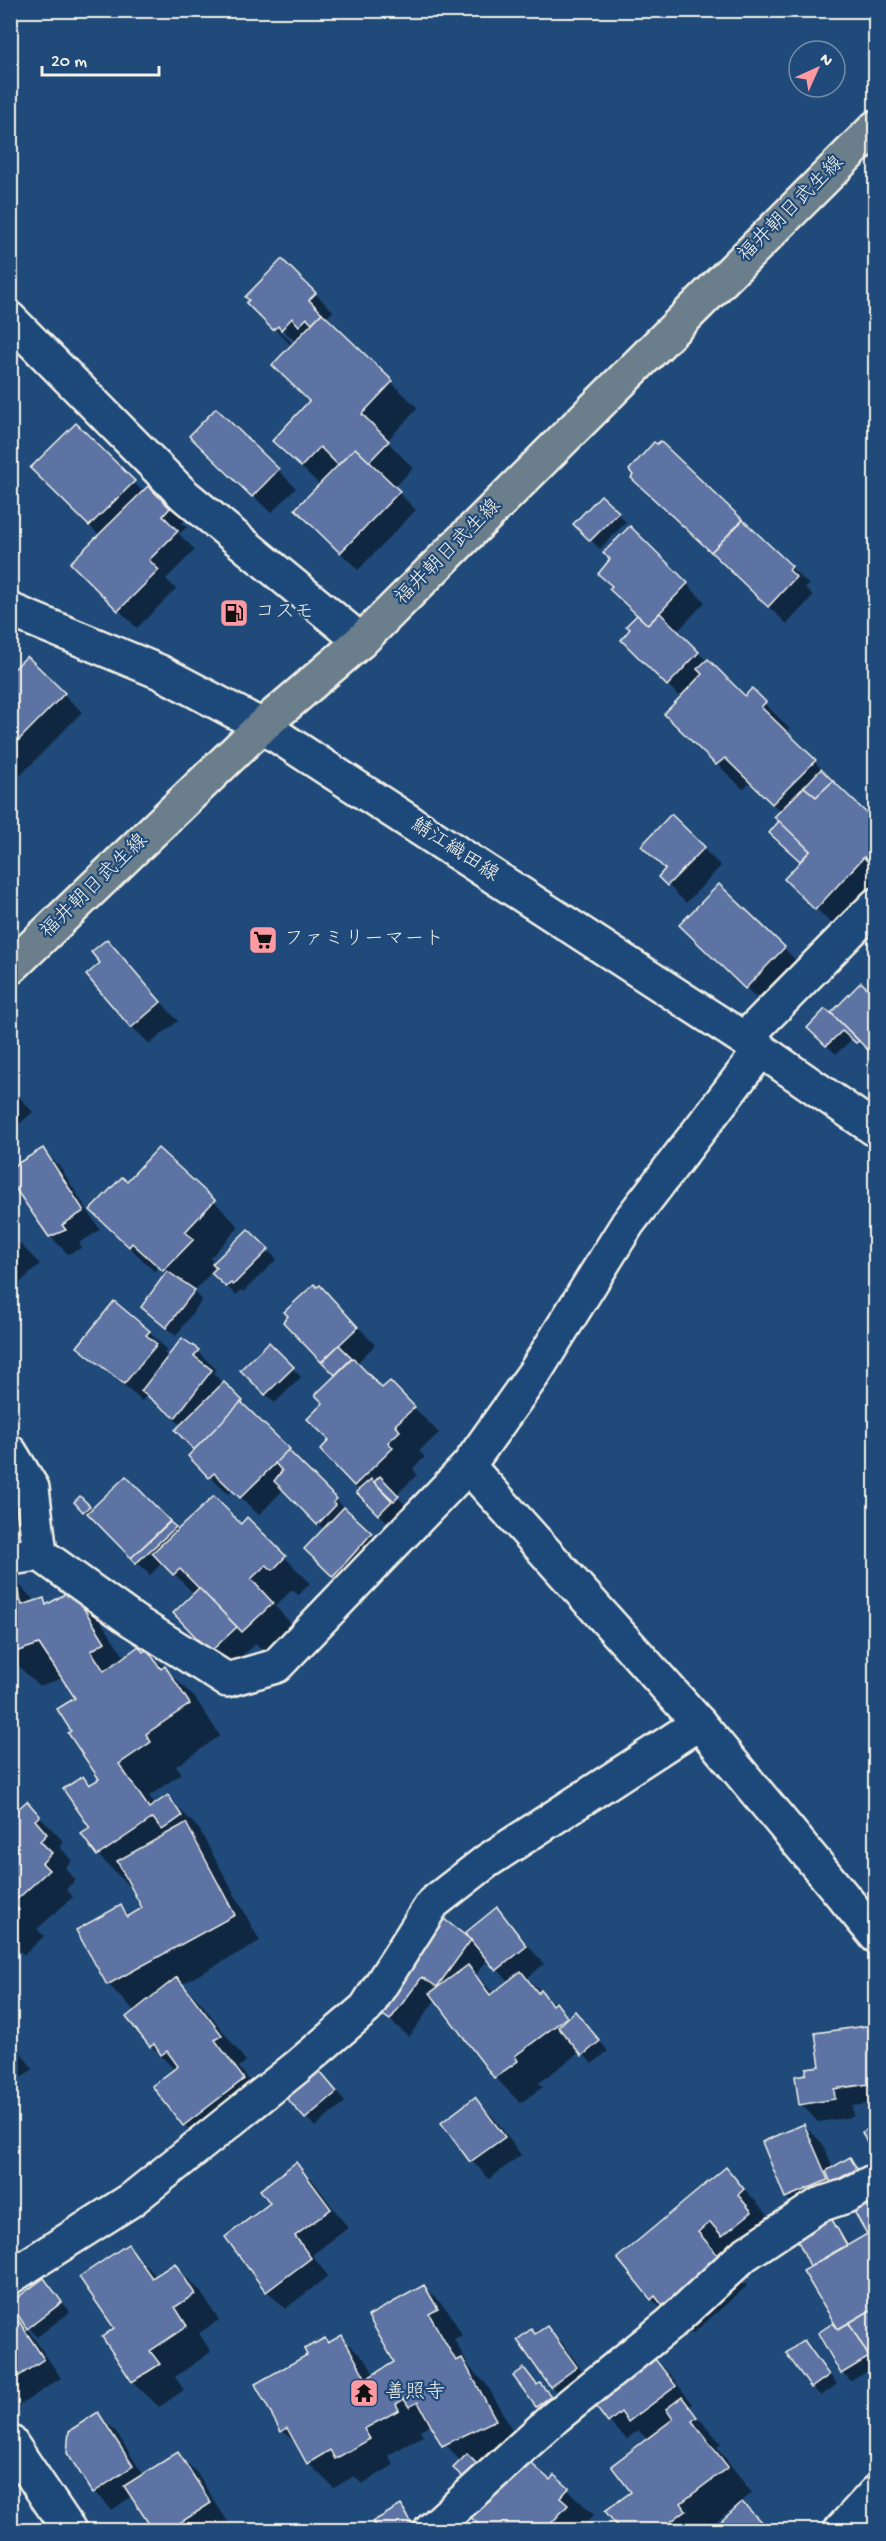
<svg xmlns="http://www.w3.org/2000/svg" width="886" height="2541" viewBox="0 0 886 2541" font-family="'Gochi Hand','Klee One',sans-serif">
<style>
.shadow{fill:#0007;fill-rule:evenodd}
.building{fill:#5b73a4;stroke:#f4f1e8;stroke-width:1.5}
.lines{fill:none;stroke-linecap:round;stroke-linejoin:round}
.minor-casing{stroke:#f4f1e8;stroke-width:38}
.secondary-casing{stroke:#f4f1e8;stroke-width:38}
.primary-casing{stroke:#f4f1e8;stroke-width:38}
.minor{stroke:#1f4a7a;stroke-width:33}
.secondary{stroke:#1f4a7a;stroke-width:33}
.primary{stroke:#6b7e8b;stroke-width:33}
.labels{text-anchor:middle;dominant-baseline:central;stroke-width:4.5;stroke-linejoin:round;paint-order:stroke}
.street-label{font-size:20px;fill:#f4f1e8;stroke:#1f4a7a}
.poi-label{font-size:20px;fill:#f4f1e8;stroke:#1f4a7a;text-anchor:start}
</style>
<rect width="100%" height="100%" fill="#1f4a7a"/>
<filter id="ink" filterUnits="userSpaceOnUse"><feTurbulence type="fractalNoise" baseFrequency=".0167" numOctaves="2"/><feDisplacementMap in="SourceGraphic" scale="12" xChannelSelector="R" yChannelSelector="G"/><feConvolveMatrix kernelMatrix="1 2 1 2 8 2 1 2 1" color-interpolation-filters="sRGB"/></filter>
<g filter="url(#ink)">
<g class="shadow">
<path d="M282,261L333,311L326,319L418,408L387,441L413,468L394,488L416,510L358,570L297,509L320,485L274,441L311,401L292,346L248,303ZM273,320L300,346L298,349L271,322Z"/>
<path d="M217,410L296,488L271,513L191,436Z"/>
<path d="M76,425L143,492L148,488L170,510L175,504L190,514L182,523L187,527L179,534L195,550L166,579L176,589L137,628L72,563L100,536L32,468Z"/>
<path d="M661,443L809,585L805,588L813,596L787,624L651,495L657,446Z"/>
<path d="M601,497L626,522L600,549L575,524Z"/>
<path d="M630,528L705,602L677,632L745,698L752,691L790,729L786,733L876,824V898L842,934L786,879L802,862L779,842L781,812L751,782L743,789L666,714L681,698L623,640L631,629L628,626L638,615L613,587L611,560Z"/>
<path d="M27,658L82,712L18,778L10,771V675Z"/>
<path d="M876,777V787L871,782Z"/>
<path d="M671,817L721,866L686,903L660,877L667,870Z"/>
<path d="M107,941L178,1021L150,1044L132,1027L103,963Z"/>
<path d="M699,943L784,948L801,966L764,1005Z"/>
<path d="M876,999V1055L851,1031Z"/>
<path d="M825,1011L866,1051L852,1039L836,1054L809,1028Z"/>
<path d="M10,1087L33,1112L10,1132Z"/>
<path d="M43,1150L60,1167L100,1230L79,1243L82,1248L68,1254L50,1236Z"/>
<path d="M127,1183L214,1201L239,1227L210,1258L215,1263L248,1231L277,1259L243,1292L241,1290L236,1295L212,1272L194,1291L202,1300L176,1336L152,1316L167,1274L158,1267L155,1272L92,1210Z"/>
<path d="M10,1234L40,1264L10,1292Z"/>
<path d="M338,1305L375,1345L356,1364L382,1390L390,1383L439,1433L419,1451L425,1457L413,1468L417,1475L396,1495L406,1506L387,1522L322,1450L331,1440L325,1403L337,1375L322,1361Z"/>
<path d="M149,1332L167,1350L164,1353L169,1357L183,1340L198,1352L216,1369L213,1373L259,1419L257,1421L389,1552L352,1594L306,1549L324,1530L284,1489L259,1515L233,1490L228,1494L190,1456L196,1450L181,1425L147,1395L142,1401L79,1347Z"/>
<path d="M269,1344L301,1377L275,1403L242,1370Z"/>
<path d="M10,1485L33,1523L10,1534Z"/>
<path d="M144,1496L178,1531L242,1526L247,1519L310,1583L299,1595L292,1590L275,1606L297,1630L269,1657L256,1644L227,1668L210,1650L194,1594L163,1562L150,1575L76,1502L80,1498L92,1510Z"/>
<path d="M13,1579L36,1602L43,1600L49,1605L71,1592L103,1624L125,1658L147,1651L165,1668L196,1699L220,1736L176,1766L181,1774L149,1796L156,1805L168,1797L199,1829L260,1941L182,1984L202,2004L246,2061L239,2067L268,2105L210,2150L185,2125L175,2070L151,2046L135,2012L108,1984L121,1907L130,1917L144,1909L132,1886L130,1887L98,1855L84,1834L92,1828L83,1778L91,1786L101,1779L74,1732L77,1698L63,1678L39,1686L10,1658V1580Z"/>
<path d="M27,1803L64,1842L60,1847L72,1861L65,1868L76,1880L66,1889L73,1897L37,1929L44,1936L24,1955L10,1942V1818Z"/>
<path d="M497,1909L544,1964L527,1978L569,2018L584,2022L608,2051L592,2064L581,2051L539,2083L543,2087L520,2103L495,2077L436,1999L409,2037L379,2010L444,1921L473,1943ZM488,1959L509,1982L494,1994L476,1975Z"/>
<path d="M876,2019V2103L852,2106L853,2117L818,2122L801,2104L808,2076L875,2026Z"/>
<path d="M10,2038L33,2069L16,2081L19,2085L10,2091Z"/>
<path d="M325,2078L345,2102L315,2127L287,2095Z"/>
<path d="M475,2099L493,2117L521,2155L489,2179L472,2161L443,2123Z"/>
<path d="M876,2122V2157L864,2132L874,2128L872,2124Z"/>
<path d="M804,2125L822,2143L833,2169L850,2159L864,2178L805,2215L787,2198L764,2142Z"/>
<path d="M296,2164L314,2182L348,2228L312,2255L328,2276L285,2309L267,2291L272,2203Z"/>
<path d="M726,2169L768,2215L762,2221L776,2238L723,2258L747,2286L692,2334L680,2322L677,2325L652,2299L619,2258Z"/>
<path d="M876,2195V2366L851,2381L843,2373L840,2331L805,2271L813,2267L831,2220L850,2245L869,2235L853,2207Z"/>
<path d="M128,2246L157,2277L174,2265L200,2291L219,2320L199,2333L211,2352L175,2377L184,2390L159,2407L133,2382L104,2337L116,2329Z"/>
<path d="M43,2280L70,2312L37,2337L11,2305Z"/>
<path d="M424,2286L449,2312L462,2335L454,2339L470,2368L487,2385L521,2446L474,2486L455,2468L461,2462L429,2425L420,2430L423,2436L388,2455L394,2465L362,2484L354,2476L334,2488L308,2463L300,2448L283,2431L309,2356L325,2339L329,2344L341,2337L367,2362L374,2375L396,2363Z"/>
<path d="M14,2316L29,2331L61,2378L14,2409L10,2405V2319Z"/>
<path d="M547,2328L565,2346L593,2386L569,2404L551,2386L536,2336Z"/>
<path d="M804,2342L837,2384L821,2396L812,2387Z"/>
<path d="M651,2356L669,2373L692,2404L689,2407L721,2443L717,2447L752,2493L706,2530H621L607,2512L633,2492L648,2440L638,2430L627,2439L609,2422Z"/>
<path d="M524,2370L558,2406L546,2415L515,2377Z"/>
<path d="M98,2414L116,2432L144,2476L178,2454L196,2472L228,2522L214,2530H154L132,2496L112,2510L94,2492Z"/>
<path d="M554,2477L594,2515L585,2524L592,2530H486L472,2517L550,2482Z"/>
<path d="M742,2504L768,2530H716Z"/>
<path d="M400,2507L418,2530H380L375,2522Z"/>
</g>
<g class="building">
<path d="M282,259L316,293L309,300L322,313L312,323L307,318L299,326L292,318L281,330L278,326L273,330L246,303L249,300L245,297Z"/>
<path d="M322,313L393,381L362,414L389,441L369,462L355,448L338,465L320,447L301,467L272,441L309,401L272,365Z"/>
<path d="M216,408L279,469L252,497L189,436Z"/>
<path d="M76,423L135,481L89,526L30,468Z"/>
<path d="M660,441L743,520L711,552L631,478L633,475L629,470L654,442L657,444Z"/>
<path d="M355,448L400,491L340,553L295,509Z"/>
<path d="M148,486L170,508L163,516L178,531L149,560L159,570L118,611L70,563Z"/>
<path d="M601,495L619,512L590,541L573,524Z"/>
<path d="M743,520L792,566L789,570L796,577L768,607L711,552Z"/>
<path d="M630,526L688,583L648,625L609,589L612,586L598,574L610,559L603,553Z"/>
<path d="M660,613L699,652L667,686L621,640L630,629L626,626L637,615L648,625Z"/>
<path d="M27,656L65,693L10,749V673Z"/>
<path d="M708,659L745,696L752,688L766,702L761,707L816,760L772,804L725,758L716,765L664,714L702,674L697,669Z"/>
<path d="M821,769L833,781L816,797L804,787Z"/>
<path d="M833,781L876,822V852L867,861L864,857L815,910L784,879L810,851L774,817L804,787L816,797Z"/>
<path d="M671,814L705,847L667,886L658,877L665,869L641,846Z"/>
<path d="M779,821L810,851L800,861L769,833Z"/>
<path d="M719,884L785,947L745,989L679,925Z"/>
<path d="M107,939L161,1002L131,1028L86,975L100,963L91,952Z"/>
<path d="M861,982L876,997V1046L870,1052L831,1013Z"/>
<path d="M825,1009L831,1013L859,1041L856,1043L842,1031L826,1046L807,1028Z"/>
<path d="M43,1148L84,1211L62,1225L66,1230L49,1237L10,1181V1168Z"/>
<path d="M158,1148L215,1200L185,1232L194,1239L163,1271L132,1243L129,1247L90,1210L122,1177L127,1181Z"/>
<path d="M248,1229L269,1249L233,1285L231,1283L226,1287L211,1273L216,1268L212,1264Z"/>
<path d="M167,1271L195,1290L166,1328L141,1307Z"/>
<path d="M314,1284L317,1287L320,1285L358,1327L321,1362L283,1322L288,1316L284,1312Z"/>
<path d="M114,1301L150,1331L146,1335L157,1344L124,1384L77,1347Z"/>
<path d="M182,1338L199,1350L194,1356L212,1370L175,1418L141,1391Z"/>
<path d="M269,1342L294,1367L265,1395L240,1370Z"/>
<path d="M339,1345L352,1358L335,1375L322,1362Z"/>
<path d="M353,1358L382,1388L390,1381L415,1407L395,1425L400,1431L388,1442L393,1448L354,1486L320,1450L329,1440L307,1419L323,1403L315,1395Z"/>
<path d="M224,1382L243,1401L194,1450L175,1430Z"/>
<path d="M241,1402L290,1449L240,1498L214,1473L209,1478L188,1456Z"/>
<path d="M288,1450L337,1499L333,1502L336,1505L317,1525L274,1481L282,1471L275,1463Z"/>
<path d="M126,1476L170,1521L131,1558L87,1513Z"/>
<path d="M380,1476L399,1496L394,1501L374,1482Z"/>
<path d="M371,1479L392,1501L378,1515L356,1492Z"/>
<path d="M80,1496L90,1506L83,1512L74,1502Z"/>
<path d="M214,1496L241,1524L247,1517L286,1556L273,1570L266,1565L251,1579L273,1603L242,1632L180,1569L173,1575L152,1553Z"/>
<path d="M344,1507L372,1533L333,1577L304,1549Z"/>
<path d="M170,1522L176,1527L135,1564L131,1558Z"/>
<path d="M13,1578L22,1605L44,1598L46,1605L72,1590L105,1642L91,1651L104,1671L139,1646L143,1652L147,1649L161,1669L165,1666L190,1704L146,1734L151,1742L119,1764L149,1808L168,1795L182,1816L162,1830L153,1818L97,1856L81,1834L90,1828L63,1789L83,1776L89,1785L99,1779L68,1733L71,1731L57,1709L75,1698L39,1644L10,1654V1579Z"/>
<path d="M199,1588L237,1627L210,1652L173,1613Z"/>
<path d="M27,1801L40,1816L35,1820L47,1834L40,1841L52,1853L42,1863L49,1870L13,1903L19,1910L10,1918V1816Z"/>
<path d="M186,1823L235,1915L107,1985L76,1930L121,1905L127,1917L142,1908L117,1861Z"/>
<path d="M497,1907L527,1946L496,1971L465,1933Z"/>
<path d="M444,1919L471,1940L437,1987L422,1977L390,2020L377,2011Z"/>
<path d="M468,1965L490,1995L521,1971L538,1993L541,1990L552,2005L556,2002L567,2017L515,2056L518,2061L494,2078L430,1993Z"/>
<path d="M177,1977L222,2035L215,2040L244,2079L183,2126L152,2086L178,2066L167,2051L161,2055L154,2044L150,2047L126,2017Z"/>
<path d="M575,2011L600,2041L582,2056L558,2027Z"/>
<path d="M872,2018H876V2083L834,2089L835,2099L799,2105L795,2076L806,2074V2068L820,2066L815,2033L873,2025Z"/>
<path d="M316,2067L337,2092L305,2119L284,2095Z"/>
<path d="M475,2097L505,2137L470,2162L441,2123Z"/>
<path d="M804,2124L828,2180L785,2198L762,2142Z"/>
<path d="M872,2127L876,2134L875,2160L862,2132Z"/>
<path d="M850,2157L857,2169L831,2183L826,2171Z"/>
<path d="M296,2162L331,2209L295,2236L311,2258L266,2292L225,2237L270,2203L260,2190Z"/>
<path d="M726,2167L744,2189L738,2195L752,2212L722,2236L710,2222L698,2232L722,2260L666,2310L655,2296L651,2300L617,2258Z"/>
<path d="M876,2193V2233L874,2230L867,2234L851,2206Z"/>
<path d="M831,2218L847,2245L810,2266L797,2239Z"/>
<path d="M874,2230L876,2307L838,2329L803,2271Z"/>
<path d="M128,2244L152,2278L175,2263L195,2294L175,2307L187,2326L150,2351L160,2364L132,2382L102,2337L114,2328L79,2277Z"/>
<path d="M44,2278L62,2302L27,2329L10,2303Z"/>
<path d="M424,2285L438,2309L429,2314L456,2361L462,2358L496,2420L442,2446L418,2402L409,2407L404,2399L396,2404L399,2410L364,2429L370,2439L335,2459L330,2450L307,2464L287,2428L281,2432L255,2384L307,2355L304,2349L325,2338L328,2343L342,2335L366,2379L394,2362L368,2316Z"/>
<path d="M876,2307V2352L869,2357L849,2323Z"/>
<path d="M14,2314L44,2359L10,2382V2317Z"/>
<path d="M833,2323L838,2329L849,2323L869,2357L841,2374L818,2333Z"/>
<path d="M547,2326L577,2367L550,2387L517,2340L531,2329L535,2334Z"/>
<path d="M804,2340L829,2375L811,2388L786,2353Z"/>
<path d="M651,2354L676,2386L628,2422L621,2412L608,2423L593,2403Z"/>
<path d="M524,2368L537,2385L540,2383L551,2396L536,2407L513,2376Z"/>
<path d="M682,2397L697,2417L692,2421L728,2467L681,2503L686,2510L660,2530H620L605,2511L631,2492L611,2466L673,2419L666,2409Z"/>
<path d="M98,2412L133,2466L93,2493L67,2453L69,2431Z"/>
<path d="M178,2452L211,2503L169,2530H153L124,2486Z"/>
<path d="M467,2454L477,2464L464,2478L453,2468Z"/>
<path d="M524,2457L550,2480L554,2475L569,2488L560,2498L568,2505L546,2529L548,2530H485L470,2517Z"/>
<path d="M742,2502L769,2530H714L713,2529Z"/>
<path d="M401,2505L414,2527L407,2530H378L372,2522Z"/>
</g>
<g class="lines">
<g class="minor-casing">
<g id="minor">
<path d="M10,319L184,495L361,641"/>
<path d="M10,1452L32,1488L40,1554"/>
<path d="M468,1466L699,1723L876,1936"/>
<path d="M10,1558L40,1554L132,1620L227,1680L276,1666L468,1466L535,1372L628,1223L761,1050L749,1034L876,905"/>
<path d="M10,2277L131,2200L297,2067L366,2008L433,1903L487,1861L699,1723"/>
<path d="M10,2442L69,2530"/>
<path d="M431,2530L554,2418L670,2324L744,2255L819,2205L846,2196L876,2180"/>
<path d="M841,2530L876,2492"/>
</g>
</g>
<g class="secondary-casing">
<path id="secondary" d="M10,610L160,672L262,726L761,1050L876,1130"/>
</g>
<g class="primary-casing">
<path id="primary" d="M10,968L262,726L361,641L876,127"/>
</g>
<use href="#minor" class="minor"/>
<use href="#secondary" class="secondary"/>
<use href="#primary" class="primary"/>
</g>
</g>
<defs>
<g id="fuel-square" transform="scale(1.5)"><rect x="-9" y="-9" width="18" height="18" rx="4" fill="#ff9aa2" stroke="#1f4a7a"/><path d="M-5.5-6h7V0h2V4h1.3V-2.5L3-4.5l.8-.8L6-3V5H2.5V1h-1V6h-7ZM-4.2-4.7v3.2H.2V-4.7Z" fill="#111"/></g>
<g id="supermarket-square" transform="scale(1.5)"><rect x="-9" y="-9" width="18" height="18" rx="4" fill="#ff9aa2" stroke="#1f4a7a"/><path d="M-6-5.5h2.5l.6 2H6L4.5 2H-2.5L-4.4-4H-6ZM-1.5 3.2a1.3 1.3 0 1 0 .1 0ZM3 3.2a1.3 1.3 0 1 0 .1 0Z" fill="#111"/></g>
<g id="temple-square" transform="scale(1.5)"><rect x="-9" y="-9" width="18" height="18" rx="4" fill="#ff9aa2" stroke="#1f4a7a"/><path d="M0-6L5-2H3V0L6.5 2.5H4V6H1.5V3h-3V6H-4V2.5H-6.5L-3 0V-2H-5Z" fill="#111"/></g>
</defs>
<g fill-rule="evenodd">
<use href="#fuel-square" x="234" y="613"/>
<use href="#supermarket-square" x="263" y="940"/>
<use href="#temple-square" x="364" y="2393"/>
</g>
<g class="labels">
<g class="street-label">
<text transform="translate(792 210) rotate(-45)">福井朝日武生線</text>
<text transform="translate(449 553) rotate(-45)">福井朝日武生線</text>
<text transform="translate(454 851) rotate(33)">鯖江織田線</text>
<text transform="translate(95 887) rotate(-44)">福井朝日武生線</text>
</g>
<g class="poi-label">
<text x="255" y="613">コスモ</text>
<text x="284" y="940">ファミリーマート</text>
<text x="385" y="2393">善照寺</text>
</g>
</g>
<rect width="886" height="2541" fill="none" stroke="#1f4a7a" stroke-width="36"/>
<rect x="18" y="18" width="850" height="2505" fill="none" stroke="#f4f1e8" stroke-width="2" filter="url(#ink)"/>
<g transform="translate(817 69) rotate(45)"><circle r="28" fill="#1f4a7a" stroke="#748da6" stroke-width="1.5"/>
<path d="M0-4.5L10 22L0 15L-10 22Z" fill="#ff9aa2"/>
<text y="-9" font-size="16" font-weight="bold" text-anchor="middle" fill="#f4f1e8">N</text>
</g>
<path d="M42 66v9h117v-9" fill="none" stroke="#f4f1e8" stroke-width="3"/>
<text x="51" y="66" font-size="18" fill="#f4f1e8" stroke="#1f4a7a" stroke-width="4.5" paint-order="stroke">20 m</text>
</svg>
